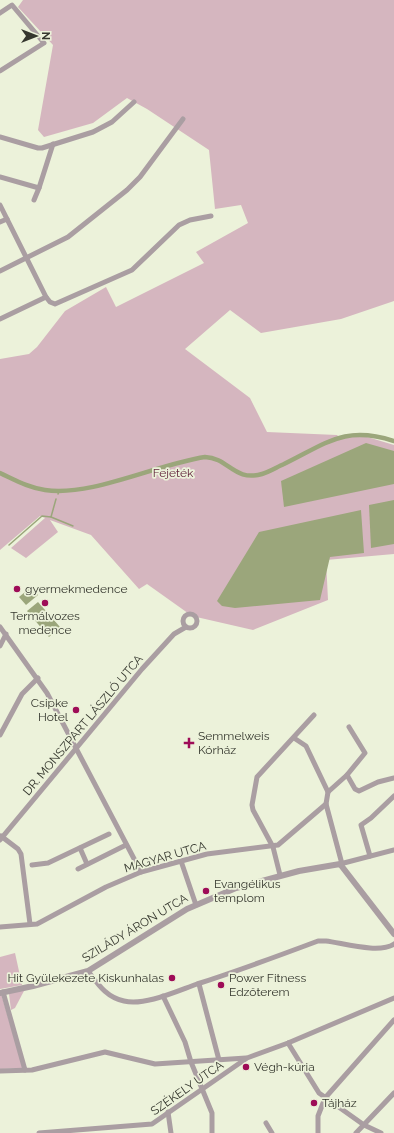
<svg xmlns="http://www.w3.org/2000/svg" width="394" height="1133" viewBox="0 0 394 1133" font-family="Raleway,sans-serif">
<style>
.green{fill:#d5b6bf}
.water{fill:#9ba67b}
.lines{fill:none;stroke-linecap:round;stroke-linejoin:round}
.stream{stroke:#9ba67b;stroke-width:1.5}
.canal{stroke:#9ba67b;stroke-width:4.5}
.minor{stroke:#aa9ea2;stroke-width:5}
.tertiary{stroke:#aa9ea2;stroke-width:6}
.poi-dot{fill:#9e0c57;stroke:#ecf2da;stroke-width:1.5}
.labels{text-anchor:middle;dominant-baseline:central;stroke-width:3.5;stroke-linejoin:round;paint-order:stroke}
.park-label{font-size:12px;fill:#63273e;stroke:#ecf2da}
.poi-label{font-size:12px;fill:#35372e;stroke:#ecf2da;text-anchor:start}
.street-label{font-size:12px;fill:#35372e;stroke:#ecf2da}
</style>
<rect width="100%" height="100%" fill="#ecf2da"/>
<g class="green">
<path d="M23,0H394V301L341,319L261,333L230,310L185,349L250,398L267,432L337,435L341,439L354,433L394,445V554L326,560L328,600L253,630L192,616L147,584L139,589L91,535L50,520L58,532L26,558L11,548L45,518L40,516L0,550V359L29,354L37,347L65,311L106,287L116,307L204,263L196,252L248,223L241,205L215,209L209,150L147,109L127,98L93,123L44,137L38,130L53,45L18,7Z"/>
<path d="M15,953L22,985L0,989V957Z"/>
<path d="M25,989L15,1008L11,1010L9,994L10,993Z"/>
<path d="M0,990L23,1068L0,1069Z"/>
</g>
<g class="water">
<path d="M366,443L394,451V484L284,507L281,481Z"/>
<path d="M394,500V544L371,548L369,505Z"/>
<path d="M361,510L364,553L330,557L320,600L235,608L222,606L217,601L259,532Z"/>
<path d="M31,587L38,595L26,605L19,597Z"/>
<path d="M38,602L60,627L49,637L27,611Z"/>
</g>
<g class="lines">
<g class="stream">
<path d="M58,494L59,491"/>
<path d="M51,517L73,526"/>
<path d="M9,545L42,516L51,517L56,499"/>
</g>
<path class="canal" d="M0,473C15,480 29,488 45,490C92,497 157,464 205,457C229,458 234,482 262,474C269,472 277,467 284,464C327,443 345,425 394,441"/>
<g class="minor">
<path d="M0,13L12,5L44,43L0,71"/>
<path d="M0,137L38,148H42L93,132L112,122L134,102"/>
<path d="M0,177L39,188L53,144"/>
<path d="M34,200L39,188"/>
<path d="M0,205L46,297L50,302L55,304L132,270L179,225L190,220L211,216"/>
<path d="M0,222L7,219"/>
<path d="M0,271L68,237L127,190L140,177L183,119"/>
<path d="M0,319L46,297"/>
<circle cx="190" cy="621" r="7"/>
<path d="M0,627L47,693L141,872"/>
<path d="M0,646L6,634"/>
<path d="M349,727L365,753L347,775L355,789L359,791L378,782L394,778"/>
<path d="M0,735L22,694L38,678"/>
<path d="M294,738L306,746L328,792"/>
<path d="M1,836L18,849L21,854L30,924"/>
<path d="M0,840L142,669L174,634L186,627"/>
<path d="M80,848L87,864"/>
<path d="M370,856L361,825L371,818L394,796"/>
<path d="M181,861L196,905"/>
<path d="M340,864L394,850"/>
<path d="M342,864L326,804L328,792L347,775"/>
<path d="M32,865L48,863L109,834"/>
<path d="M78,869L126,845"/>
<path d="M280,875L273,847L253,810L252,805L257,777L314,715"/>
<path d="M0,927L37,924L106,887L141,872L207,854L278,845L326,804"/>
<path d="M88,971C98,984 106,997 124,1001C145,1006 177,991 197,984C238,971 278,956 318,941H326C343,943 379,954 394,944"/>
<path d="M199,984L219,1060"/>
<path d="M3,992L25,1070"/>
<path d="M163,996L185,1042L191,1062L212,1113V1133"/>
<path d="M288,1043L319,1093L364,1125L381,1133"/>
<path d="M0,1071L32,1070L105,1052L155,1064L246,1058"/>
<path d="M168,1112L171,1133"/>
<path d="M266,1123L272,1133"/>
<path d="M39,1133L152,1124L247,1058L288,1043L394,998"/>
<path d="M318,1133V1116L325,1098L394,1020"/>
<path d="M356,1133L394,1093"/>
</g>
<path class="tertiary" d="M0,993L33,986L88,971L187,909L236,888L299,871L340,864L394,934"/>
</g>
<g class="poi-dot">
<circle cx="17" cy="589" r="4"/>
<circle cx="45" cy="603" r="4"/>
<circle cx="76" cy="710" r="4"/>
<path d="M187 737h4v4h4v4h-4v4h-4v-4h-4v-4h4z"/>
<circle cx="206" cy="891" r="4"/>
<circle cx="172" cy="978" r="4"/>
<circle cx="221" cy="985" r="4"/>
<circle cx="246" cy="1067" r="4"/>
<circle cx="314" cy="1103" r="4"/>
</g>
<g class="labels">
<g class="park-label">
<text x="173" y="473">Fejeték</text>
</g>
<g class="poi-label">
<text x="25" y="589">gyermekmedence</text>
<text x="45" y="616" text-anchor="middle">Termálvozes<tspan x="45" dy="14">medence</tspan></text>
<text x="68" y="703" text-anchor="end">Csipke<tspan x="68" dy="14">Hotel</tspan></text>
<text x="198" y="736">Semmelweis<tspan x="198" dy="14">Kórház</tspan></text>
<text x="214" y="884">Evangélikus<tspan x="214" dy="14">templom</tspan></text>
<text x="164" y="978" text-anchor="end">Hit Gyülekezete Kiskunhalas</text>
<text x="229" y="978">Power Fitness<tspan x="229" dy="14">Edzőterem</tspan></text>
<text x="254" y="1067">Végh-kúria</text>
<text x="322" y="1103">Tájház</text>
</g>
<g class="street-label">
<text transform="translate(83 725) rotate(-50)">DR. MONSZPART LÁSZLÓ UTCA</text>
<text transform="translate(165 857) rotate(-16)">MAGYAR UTCA</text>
<text transform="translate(135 928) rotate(-31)">SZILÁDY ÁRON UTCA</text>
<text transform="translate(187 1088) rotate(-35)">SZÉKELY UTCA</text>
</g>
</g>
<g transform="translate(36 36) rotate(90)" stroke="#ecf2da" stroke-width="3" paint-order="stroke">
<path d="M0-3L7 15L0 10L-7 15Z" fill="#35372e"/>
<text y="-6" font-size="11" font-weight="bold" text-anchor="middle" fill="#35372e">N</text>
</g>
</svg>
